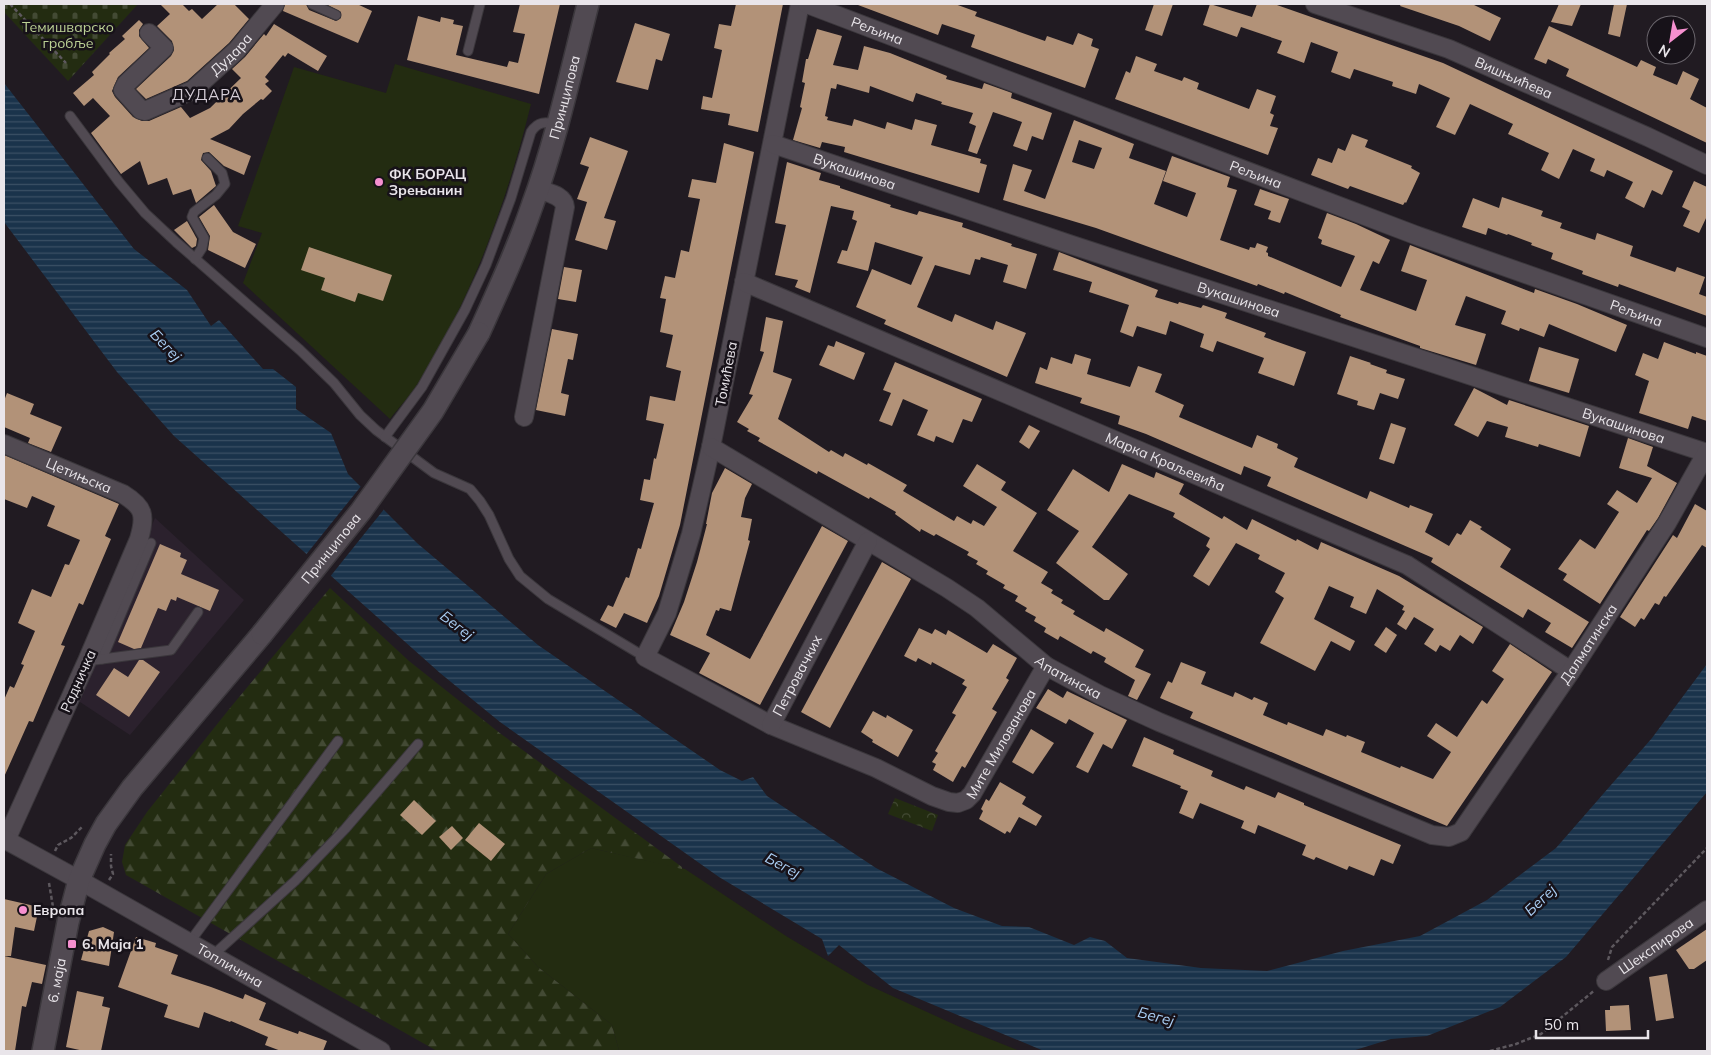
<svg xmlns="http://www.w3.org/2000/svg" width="1711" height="1055" viewBox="0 0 1711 1055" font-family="Mulish,sans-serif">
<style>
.built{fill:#2b212d}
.green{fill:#232c11}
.forest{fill:url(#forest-firs)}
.cemetery{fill:url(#cemetery-stones)}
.park{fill:url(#park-crowns)}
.water{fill:url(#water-rules)}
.pier{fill:#211b22}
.building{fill:#b29278;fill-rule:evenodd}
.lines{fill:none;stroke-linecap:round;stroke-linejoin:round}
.service-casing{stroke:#3b373c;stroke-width:11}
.minor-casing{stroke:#3b373c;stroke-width:20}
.tertiary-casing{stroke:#3b373c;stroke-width:24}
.path{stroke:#5d585e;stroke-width:2.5;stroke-dasharray:4 2.5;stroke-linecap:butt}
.service{stroke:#514a52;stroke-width:9}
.minor{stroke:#514a52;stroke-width:18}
.tertiary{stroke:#514a52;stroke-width:21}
.tertiary-bridge-casing{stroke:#3b373c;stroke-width:24;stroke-linecap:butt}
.tertiary-bridge{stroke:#514a52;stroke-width:21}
.poi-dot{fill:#f690d0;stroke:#171219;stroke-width:2}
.labels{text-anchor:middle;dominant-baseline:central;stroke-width:5;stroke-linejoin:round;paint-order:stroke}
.park-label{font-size:14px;fill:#bcd195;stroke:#171219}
.street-label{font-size:14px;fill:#e9e5ea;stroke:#171219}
.poi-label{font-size:14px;font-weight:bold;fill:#e9e5ea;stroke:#171219;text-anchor:start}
.neighbourhood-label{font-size:15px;letter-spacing:1px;fill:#d6ced8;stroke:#171219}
.water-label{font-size:15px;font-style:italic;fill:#aacff5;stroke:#171219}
</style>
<defs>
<pattern id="forest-firs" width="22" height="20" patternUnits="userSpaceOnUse" patternTransform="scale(1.25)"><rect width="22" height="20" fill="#232c11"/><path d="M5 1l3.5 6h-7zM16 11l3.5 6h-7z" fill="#434a34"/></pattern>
<pattern id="cemetery-stones" width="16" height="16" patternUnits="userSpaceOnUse" patternTransform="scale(1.25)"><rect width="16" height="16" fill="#232c11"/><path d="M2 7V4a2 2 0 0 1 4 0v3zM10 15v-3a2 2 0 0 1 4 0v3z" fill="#434a34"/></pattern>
<pattern id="park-crowns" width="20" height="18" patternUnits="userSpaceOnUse" patternTransform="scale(1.25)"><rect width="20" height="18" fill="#232c11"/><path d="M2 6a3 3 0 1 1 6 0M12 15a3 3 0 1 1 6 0" fill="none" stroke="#434a34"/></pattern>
<pattern id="water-rules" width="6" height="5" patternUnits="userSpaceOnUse" patternTransform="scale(1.25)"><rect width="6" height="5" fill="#1a334b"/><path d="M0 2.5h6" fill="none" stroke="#3b5065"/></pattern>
</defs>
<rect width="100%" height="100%" fill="#211b22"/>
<path class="built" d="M155,518L244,600L130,735L77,700Z"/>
<g class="green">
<path d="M395,64L531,104C507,202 472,298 418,383C410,396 399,407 390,419L243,283L262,233L238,226L294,67L386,93Z"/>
<path d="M591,848L685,869L786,936L868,985L962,1028L1020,1051H619L612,1025L538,967L508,934L546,874Z"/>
</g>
<path class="forest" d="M330,588L409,661L501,734L682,867V869L591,848L546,874L508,934L538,967L612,1025L619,1051H437L126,875L122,862L125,845L147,812L230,708Z"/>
<path class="cemetery" d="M4,4H138L68,81L4,12Z"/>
<path class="park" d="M895,798L938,815L932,831L888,814Z"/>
<path class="water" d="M4,83L134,249L187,290L211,326L219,320L263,369H273L296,387V409L331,433L348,474L417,543L538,645L720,770L742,781L753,777L767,796L876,868L954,908L1002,926L1029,927L1074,945L1090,937L1105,941L1127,958L1201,968L1267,971L1343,951L1420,936L1487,900L1556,848L1652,738L1707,664V792L1566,957L1500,1007L1427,1036L1391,1039L1352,1051H1044L893,988L839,945L828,956L822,939L719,877L500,722L440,673L174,436L117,372L4,222Z"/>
<path class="pier" d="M362,485L385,508L329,578L305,556Z"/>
<g class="building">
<path d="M160,4H182L189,11L192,9L202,19L218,4H234L249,19L229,43L187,81L146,99L136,89L171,56L174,50L172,41L157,26L170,14Z"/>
<path d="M285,4H306L309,10L336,21L341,18V12L326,4H357L372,11L358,43L283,11Z"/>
<path d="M520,4H560L539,94L407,60L418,16L440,22L441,17L454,20L453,24L463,26L456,55L507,67L509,61L518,63L525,34L513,32Z"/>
<path d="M736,4H783L758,132L728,125L730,114L701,109L703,96L712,98L722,50L714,48L719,24L731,26Z"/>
<path d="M858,4H955L977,12L975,16L1045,41L1047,36L1073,45L1078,33L1093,39L1091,46L1099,49L1085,88L971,47L975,35L942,24L938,35L858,5Z"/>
<path d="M1154,4H1173L1162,36L1145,30Z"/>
<path d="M1210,4L1252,17L1257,4H1274L1443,63L1673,171L1662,195L1652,190L1644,208L1625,198L1633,182L1607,170L1604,177L1590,171L1595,159L1573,149L1559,179L1541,170L1549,153L1508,134L1513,124L1470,104L1455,135L1436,127L1450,98L1419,84L1416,94L1392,86L1393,82L1354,69L1350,79L1331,72L1338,52L1311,42L1304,63L1277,53L1282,41L1241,27L1237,37L1203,25Z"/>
<path d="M1401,4H1472L1501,18L1490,41L1459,26L1400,6Z"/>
<path d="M1559,4H1581L1572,26L1551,22Z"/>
<path d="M1614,4H1627L1620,37L1608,34Z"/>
<path d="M139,20L143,24L139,30V36L149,48L118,77L112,91L115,97L133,117L142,121H149L181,107L190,118L210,108L241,78L232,69L245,57L264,34L266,36L274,24L327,56L318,71L288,53L285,57L283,55L265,77L269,81L265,84L272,91L263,100L261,99L243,114L229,129L210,139L251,156L244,175L224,166L209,152L203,153L201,160L211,171L216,186L196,203L191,189L173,195L167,178L148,185L140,161L121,174L91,133L110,116L93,98L84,106L73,93L94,75L92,72L110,54L109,53L125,39L122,36Z"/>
<path d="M635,23L670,34L662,61L656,59L648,90L616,82Z"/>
<path d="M1549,26L1637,67L1641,60L1656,67L1653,75L1677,85L1683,71L1699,79L1690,99L1707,108V143L1566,76L1569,69L1548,59L1546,64L1534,59Z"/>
<path d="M817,29L842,36L833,65L858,70L864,46L890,53L947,76L946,79L982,89L984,83L1012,93L1011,98L1052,113L1043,140L1032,136L1027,151L1013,146L1022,122L993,112L977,154L968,151L976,126L969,123L973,113L941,104L942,102L916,93L913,102L870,86L869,93L837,84L836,89L831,88L825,116L828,117L827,120L852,126L854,119L885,129L887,122L912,130L915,119L937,125L931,145L981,159L980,163L987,165L979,193L844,152L845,147L822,142L820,148L793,140L802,108L800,107L805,83L802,82L806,59H808Z"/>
<path d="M1136,56L1157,64L1154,71L1182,81L1184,77L1199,83L1197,89L1249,109L1257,89L1276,96L1270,113L1274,115L1270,126L1278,128L1268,155L1115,99L1126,71L1130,73Z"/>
<path d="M1074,120L1134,144L1129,158L1166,171L1154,204L1187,217L1196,193L1163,181L1172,156L1230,177L1227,187L1237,190L1220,240L1249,250L1250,247L1255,248L1257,243L1268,247L1266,252L1268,253V256L1341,287L1355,256L1321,244L1322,240L1318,238L1327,213L1356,224L1390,240L1379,264L1373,261L1360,290L1416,311L1427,280L1401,271L1410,245L1534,293L1535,289L1577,304L1627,325L1616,352L1549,324L1544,337L1520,328L1519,331L1501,324L1506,311L1466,296L1455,325L1486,334L1476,365L1420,348V346L1340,317L1341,315L1285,292L1284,294L1258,284L1257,286L1096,228L1003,200L1013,164L1032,170L1024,191L1045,199ZM1079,140L1102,148L1094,169L1072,162Z"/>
<path d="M1352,134L1368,140L1365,147L1412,166L1411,168L1420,173L1406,203L1405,202L1403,205L1350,186L1348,189L1311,175L1318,158L1332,163L1338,148L1345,151Z"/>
<path d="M590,137L628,151L604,218L616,221L607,250L575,240L587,202L577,199L589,167L580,164Z"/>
<path d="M724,143L754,152L680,525L659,596L647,623L624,613L616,628L600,620L608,605L613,607L626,577L629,578L638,548L641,549L654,503L640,500L644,479L650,480L654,458L656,459L664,424L646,420L650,396L675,401L681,371L666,367L673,335L660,332L666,299L660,298L665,276L675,278L681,250L689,252L700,199L688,197L692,179L716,183Z"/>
<path d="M787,162L821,173L819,180L840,186V188L891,205L890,207L917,215L919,211L963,223L962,227L1012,244L1011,246L1037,254L1026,289L1003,282L1008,265L981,257L980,260L975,259L970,275L935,265L917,307L952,322L955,314L993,330L996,321L1026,333L1007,377L884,324L886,320L856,307L872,269L911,285L923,257L875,242L868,271L837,263L842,250L847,251L857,221L852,219L854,211L831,206L810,293L795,287L798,280L775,275L786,225L775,223Z"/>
<path d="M1694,181L1707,187V216L1699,233L1683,226L1690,211L1682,207Z"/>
<path d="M1260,189L1289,199L1280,223L1268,219L1271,211L1254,205Z"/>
<path d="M1502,197L1543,211L1541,216L1562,223L1560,228L1595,240L1597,233L1633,246L1630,256L1675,272L1677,267L1705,277L1699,294L1707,297V316L1619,284L1618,287L1582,274L1583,271L1551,259L1553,253L1531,245L1532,243L1508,234L1507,235L1488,228L1486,235L1462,227L1473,198L1499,208Z"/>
<path d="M214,205L233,232L256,244L245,268L208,250L210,236L199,217Z"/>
<path d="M187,221L197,239L196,246L192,248L174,230Z"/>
<path d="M309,247L392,275L383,301L358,293L355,302L321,290L325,278L301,270Z"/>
<path d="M1059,252L1158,290L1155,297L1178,304L1179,302L1201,308L1203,305L1227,313L1225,318L1266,333L1264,337L1306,352L1294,386L1258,373L1264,358L1217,341L1213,352L1200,347L1204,334L1170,321L1166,335L1137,326L1133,337L1120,332L1129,305L1089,292L1092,282L1053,270Z"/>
<path d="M564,267L582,270L576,302L558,299Z"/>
<path d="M766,317L783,321L773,372L792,379L778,419L829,452L831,450L843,457L845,453L867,465L868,463L907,485L903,491L954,521L957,516L971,524L973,520L984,526L997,507L963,486L977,464L1006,482L1001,490L1037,513L1013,551L1048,572L1041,583L1053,590L1051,593L1063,600L1061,603L1075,611L1073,614L1104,632L1106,628L1144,650L1135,667L1151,674L1137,700L1128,696L1135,680L1104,662L1106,658L1093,651L1091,654L1060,636L1058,640L1044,632L1046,628L1034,621L1036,617L1025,611L1027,608L1015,601L1018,596L1003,588L1005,585L986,574L988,571L976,564L978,561L967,555L969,552L936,534L934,536L921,529L920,532L895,514L896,512L870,497L869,499L818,471L817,474L758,441L760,438L747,431L749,429L737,422L753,395L749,394L764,352L760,351Z"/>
<path d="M552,329L578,334L573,360L568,359L561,393L569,395L565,416L536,410Z"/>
<path d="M836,341L865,353L854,380L819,365L828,345L834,347Z"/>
<path d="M1664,342L1696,354V352L1707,356V421L1692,416L1688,429L1639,413L1649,381L1635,375L1643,353L1658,359Z"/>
<path d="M1539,347L1579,359L1569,393L1529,381Z"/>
<path d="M1075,354L1091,359L1087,374L1130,387L1138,366L1162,374L1155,392L1184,405L1179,417L1252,448L1257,435L1278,444L1277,448L1298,458L1294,467L1367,499L1370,491L1409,508L1410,505L1433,514L1425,532L1449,546L1457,533L1461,535L1470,520L1482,527L1480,529L1511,549L1500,567L1589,622L1572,648L1545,632L1551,623L1528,609L1523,618L1431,562L1433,558L1267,486L1271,477L1244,466L1241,475L1146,434L1118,424L1120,416L1080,403L1082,398L1035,383L1040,367L1047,370L1051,357L1072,364Z"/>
<path d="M1350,356L1371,363L1370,364L1387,370L1386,373L1405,379L1398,399L1380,393L1374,410L1357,405L1358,401L1337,394Z"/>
<path d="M895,362L982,399L972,422L963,419L953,443L936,436L934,442L917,435L928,410L903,399L892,426L879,421L891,393L883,390Z"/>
<path d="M1474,388L1507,405L1509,400L1589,426L1580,457L1539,444L1538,447L1505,437L1508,427L1487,421L1478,437L1454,425Z"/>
<path d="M7,393L34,404L30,414L62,427L51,452L28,443L30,438L4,427V401Z"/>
<path d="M1391,423L1406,428L1394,464L1379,459Z"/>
<path d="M1029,425L1040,431L1029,449L1019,442Z"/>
<path d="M1628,438L1653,447L1647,466L1677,483L1658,518L1649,531L1647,530L1600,604L1563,580L1567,574L1558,569L1580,539L1595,549L1619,512L1607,504L1617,490L1637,503L1652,478L1619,468Z"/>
<path d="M4,455L119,504L105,536L111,539L83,605L79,603L61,645L65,646L33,722L29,721L4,777V700L10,686L14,688L24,665L21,664L35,631L18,623L32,589L51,597L65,564L69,565L80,540L47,526L55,506L32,496L27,508L4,499Z"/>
<path d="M1122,464L1154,478L1156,472L1184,484L1179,494L1222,519L1224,516L1247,530L1252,519L1296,541L1297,539L1318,550L1321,542L1399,576L1483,627L1473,644L1460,635L1450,651L1440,645L1436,652L1424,644L1434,629L1414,617L1406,630L1397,624L1405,611L1402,610L1404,606L1377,589L1366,614L1350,607L1354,597L1329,586L1314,619L1355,641L1350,651L1331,641L1315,671L1260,643L1284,598L1275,592L1285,573L1258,559L1260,555L1236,543L1209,586L1193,576L1210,549L1206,546L1210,538L1173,517L1175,513L1129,494L1092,547L1128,574L1109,600H1104L1056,563L1079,531L1047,510L1073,469L1109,492Z"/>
<path d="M725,468L752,484L745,498L741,517L752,519L748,540L750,541L731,611L720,608L719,611L716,610L706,635L750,659L822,526L848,541L760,705L699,673L710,653L670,635L684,602L697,562L707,524H706L712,493Z"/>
<path d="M1695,504L1707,511V548L1702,545L1666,597L1664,596L1659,605L1655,603L1644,620L1641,618L1635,627L1620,617L1673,535L1677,538Z"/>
<path d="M160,544L181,553L180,557L187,560L181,574L219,590L210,611L177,597L176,601L171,599L166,611L158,608L141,648L134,649L118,642Z"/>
<path d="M882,562L911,579L830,728L801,712Z"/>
<path d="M1386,627L1397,635L1386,653L1374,645Z"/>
<path d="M919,628L932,634L935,629L946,635L948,630L987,653L993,644L1017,658L1006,678L1009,680L992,709L997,712L965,768L962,766L953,782L933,770L936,764L932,762L938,753L935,751L956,715L952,713L967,687L962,684L965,680L932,662L931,665L918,658L916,662L904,656Z"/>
<path d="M1510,644L1552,672L1447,826L1190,718L1193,712L1160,698L1168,681L1172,683L1181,662L1206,672L1201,684L1233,697L1235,692L1252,700L1254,697L1268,703L1263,715L1287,725L1288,722L1323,736L1326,729L1346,737L1347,735L1365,742L1361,752L1400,768L1401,766L1433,779L1451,752L1427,736L1436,723L1457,737L1482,700L1487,704L1504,679L1492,671Z"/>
<path d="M139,660H143L160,672L129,717L96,695L114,668L128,677Z"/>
<path d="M1048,689L1063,698L1067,691L1127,720L1112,749L1103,744L1088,773L1076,767L1094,733L1069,719L1066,724L1036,708Z"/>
<path d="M873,711L886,718L887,715L913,730L898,757L872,742L873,740L861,732Z"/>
<path d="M1031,729L1054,743L1033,774L1012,762Z"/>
<path d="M1144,737L1174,750L1173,754L1213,771L1211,776L1244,790L1246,786L1275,798L1278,792L1304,803V805L1401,845L1393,864L1381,859L1374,876L1349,866L1347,870L1316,857L1314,860L1302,855L1306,845L1258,825L1255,834L1241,828L1244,821L1200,803L1193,819L1179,813L1188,791L1180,788L1181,786L1132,766Z"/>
<path d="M1000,782L1026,797L1022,804L1042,816L1036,826L1019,817L1010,833L1007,831L1005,834L979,819L983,811L981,809L986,799L989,801Z"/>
<path d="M414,800L436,821L422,835L400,815Z"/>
<path d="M479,823L505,844L491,861L465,840Z"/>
<path d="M452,826L463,838L451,850L439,837Z"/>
<path d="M4,899L39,907L34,931L15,927L11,956H4Z"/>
<path d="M103,927L114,932L109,966L81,960L89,931Z"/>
<path d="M1707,929V960L1694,969H1689L1676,950Z"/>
<path d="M136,937L156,943L155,947L178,955L171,974L211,987L243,999L245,994L266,1003L259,1020L298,1034L299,1031L327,1041L323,1051H281L265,1045L268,1037L231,1021L230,1022L204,1012L199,1028L164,1017L168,1005L118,987Z"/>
<path d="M4,956L46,965L42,984L32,982L26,1007L22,1006L15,1051H4Z"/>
<path d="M1667,974L1674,1018L1656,1021L1649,977Z"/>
<path d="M77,991L104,997L102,1006L110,1008L101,1051H84L66,1047Z"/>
<path d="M1629,1005L1631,1030L1606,1031L1605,1010H1610V1006Z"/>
</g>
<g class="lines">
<g class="service-casing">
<g id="service">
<path d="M312,4L336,15"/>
<path d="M468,51L480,4"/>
<path d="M70,116L119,182L145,213L176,242L300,350L334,383L360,415L376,430L434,473L470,489L480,501L489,515L509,559L520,576L548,599L645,657"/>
<path d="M195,259L202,248L204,238L192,217L194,212L216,195L225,184L222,173L207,158"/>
<path d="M385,437L422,387L465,310L486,265L511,198L531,132C538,121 545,122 557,124"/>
<path d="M102,659L151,543"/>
<path d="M87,661L171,650L198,612"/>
<path d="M189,943L338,741"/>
<path d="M212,956L295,881L345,829L418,744"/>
</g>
</g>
<g class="minor-casing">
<g id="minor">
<path id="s1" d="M800,4L711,447L691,534L667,613L645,657L771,725L876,768L932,796L949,802L958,803L966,800L972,794L1046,666"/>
<path id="s2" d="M807,4L1418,236L1707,338"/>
<path id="s3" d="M1315,4L1449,49L1648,137L1707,165"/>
<path id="s4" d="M149,33L164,48L126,84L123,90L141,110L145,111L193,90L237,50L275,4"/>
<path id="s5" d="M773,144L1069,244L1707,453"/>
<path id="s6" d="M744,282L1407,565L1571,671"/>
<path d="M524,417L565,207C564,195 548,193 538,189"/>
<path id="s7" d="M4,444L123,494C144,507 146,515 139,539L87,661L6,840"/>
<path id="s8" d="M711,447L947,588L977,608L1046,666L1100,695L1159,722L1432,835L1449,837L1461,832L1571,671L1667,523L1707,452"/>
<path id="s9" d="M771,725L868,541"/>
<path id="s10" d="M4,839L79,880L381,1051"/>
<path id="s11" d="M1606,981L1707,910"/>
</g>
</g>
<g class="tertiary-casing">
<g id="tertiary">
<path id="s12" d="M479,333C498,291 517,250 532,206C556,141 571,71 588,4"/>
<path id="s13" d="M43,1051L68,922L79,880L95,844L106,824L132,788L262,634"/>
</g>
</g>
<g class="path">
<path d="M10,4L66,63"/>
<path d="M55,851L58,845L71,838L82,827"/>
<path d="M109,880L113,874L111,866V854"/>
<path d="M49,883L53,907"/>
<path d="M1608,960L1612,947L1707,848"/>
<path d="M1490,1051L1516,1044L1541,1034L1595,990"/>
</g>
<use href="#service" class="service"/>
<use href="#minor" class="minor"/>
<use href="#tertiary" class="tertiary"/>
<g class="tertiary-bridge-casing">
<g id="tertiary-bridge">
<path id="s14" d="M262,634L361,511L433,411L479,333"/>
</g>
</g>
<use href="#tertiary-bridge" class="tertiary-bridge"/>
</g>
<g class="poi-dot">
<circle cx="379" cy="182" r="5"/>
<circle cx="23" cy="910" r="5"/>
<rect x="67" y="939" width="10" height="10" rx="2.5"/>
</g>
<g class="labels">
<g class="park-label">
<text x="68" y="27">Темишварско<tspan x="68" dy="16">гробље</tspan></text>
</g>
<g class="street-label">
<text stroke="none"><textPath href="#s2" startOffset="75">Рељина</textPath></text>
<text stroke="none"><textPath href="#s4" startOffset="216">Дудара</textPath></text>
<text stroke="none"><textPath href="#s3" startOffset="212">Вишњићева</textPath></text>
<text stroke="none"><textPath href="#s12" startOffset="251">Принципова</textPath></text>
<text stroke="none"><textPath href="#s5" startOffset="86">Вукашинова</textPath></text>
<text stroke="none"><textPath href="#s2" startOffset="480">Рељина</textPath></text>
<text stroke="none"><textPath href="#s5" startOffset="491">Вукашинова</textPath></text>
<text stroke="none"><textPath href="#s2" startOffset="885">Рељина</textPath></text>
<text transform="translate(726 374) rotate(-79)">Томићева</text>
<text stroke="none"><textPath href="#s5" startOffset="896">Вукашинова</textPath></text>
<text stroke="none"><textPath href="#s6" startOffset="458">Марка Краљевића</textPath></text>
<text stroke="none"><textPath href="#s7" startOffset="81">Цетињска</textPath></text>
<text stroke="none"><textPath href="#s14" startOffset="110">Принципова</textPath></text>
<text stroke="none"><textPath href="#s8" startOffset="1080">Далматинска</textPath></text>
<text stroke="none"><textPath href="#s9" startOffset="56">Петровачких</textPath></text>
<text stroke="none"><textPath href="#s8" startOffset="426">Апатинска</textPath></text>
<text transform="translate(78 681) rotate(-66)">Радничка</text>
<text stroke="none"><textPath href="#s1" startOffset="1094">Мите Милованова</textPath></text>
<text stroke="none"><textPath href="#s11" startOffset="61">Шекспирова</textPath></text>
<text stroke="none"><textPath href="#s10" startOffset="259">Топличина</textPath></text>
<text stroke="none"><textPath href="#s13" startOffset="72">6. маја</textPath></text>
</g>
<g class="poi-label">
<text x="389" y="174">ФК БОРАЦ<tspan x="389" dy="16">Зрењанин</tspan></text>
<text x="33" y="910">Европа</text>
<text x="82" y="944">6. Маја 1</text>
</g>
<g class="neighbourhood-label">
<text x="207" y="94">ДУДАРА</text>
</g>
<g class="water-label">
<text transform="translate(166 345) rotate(47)">Бегеј</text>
<text transform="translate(457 625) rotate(38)">Бегеј</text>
<text transform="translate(783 865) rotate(28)">Бегеј</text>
<text transform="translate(1540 900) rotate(-44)">Бегеј</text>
<text transform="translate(1156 1016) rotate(15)">Бегеј</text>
</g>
</g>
<rect width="1711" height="1055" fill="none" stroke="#e9e5ea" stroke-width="10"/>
<g transform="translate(1671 40) rotate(211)"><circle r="24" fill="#171219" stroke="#6b666d"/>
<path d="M0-4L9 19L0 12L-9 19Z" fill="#f690d0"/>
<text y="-8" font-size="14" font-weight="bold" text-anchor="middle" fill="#e9e5ea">N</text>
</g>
<path d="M1536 1030v8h112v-8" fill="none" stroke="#e9e5ea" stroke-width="2.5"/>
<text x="1544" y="1030" font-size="15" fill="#e9e5ea" stroke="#171219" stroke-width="4" paint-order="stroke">50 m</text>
</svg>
